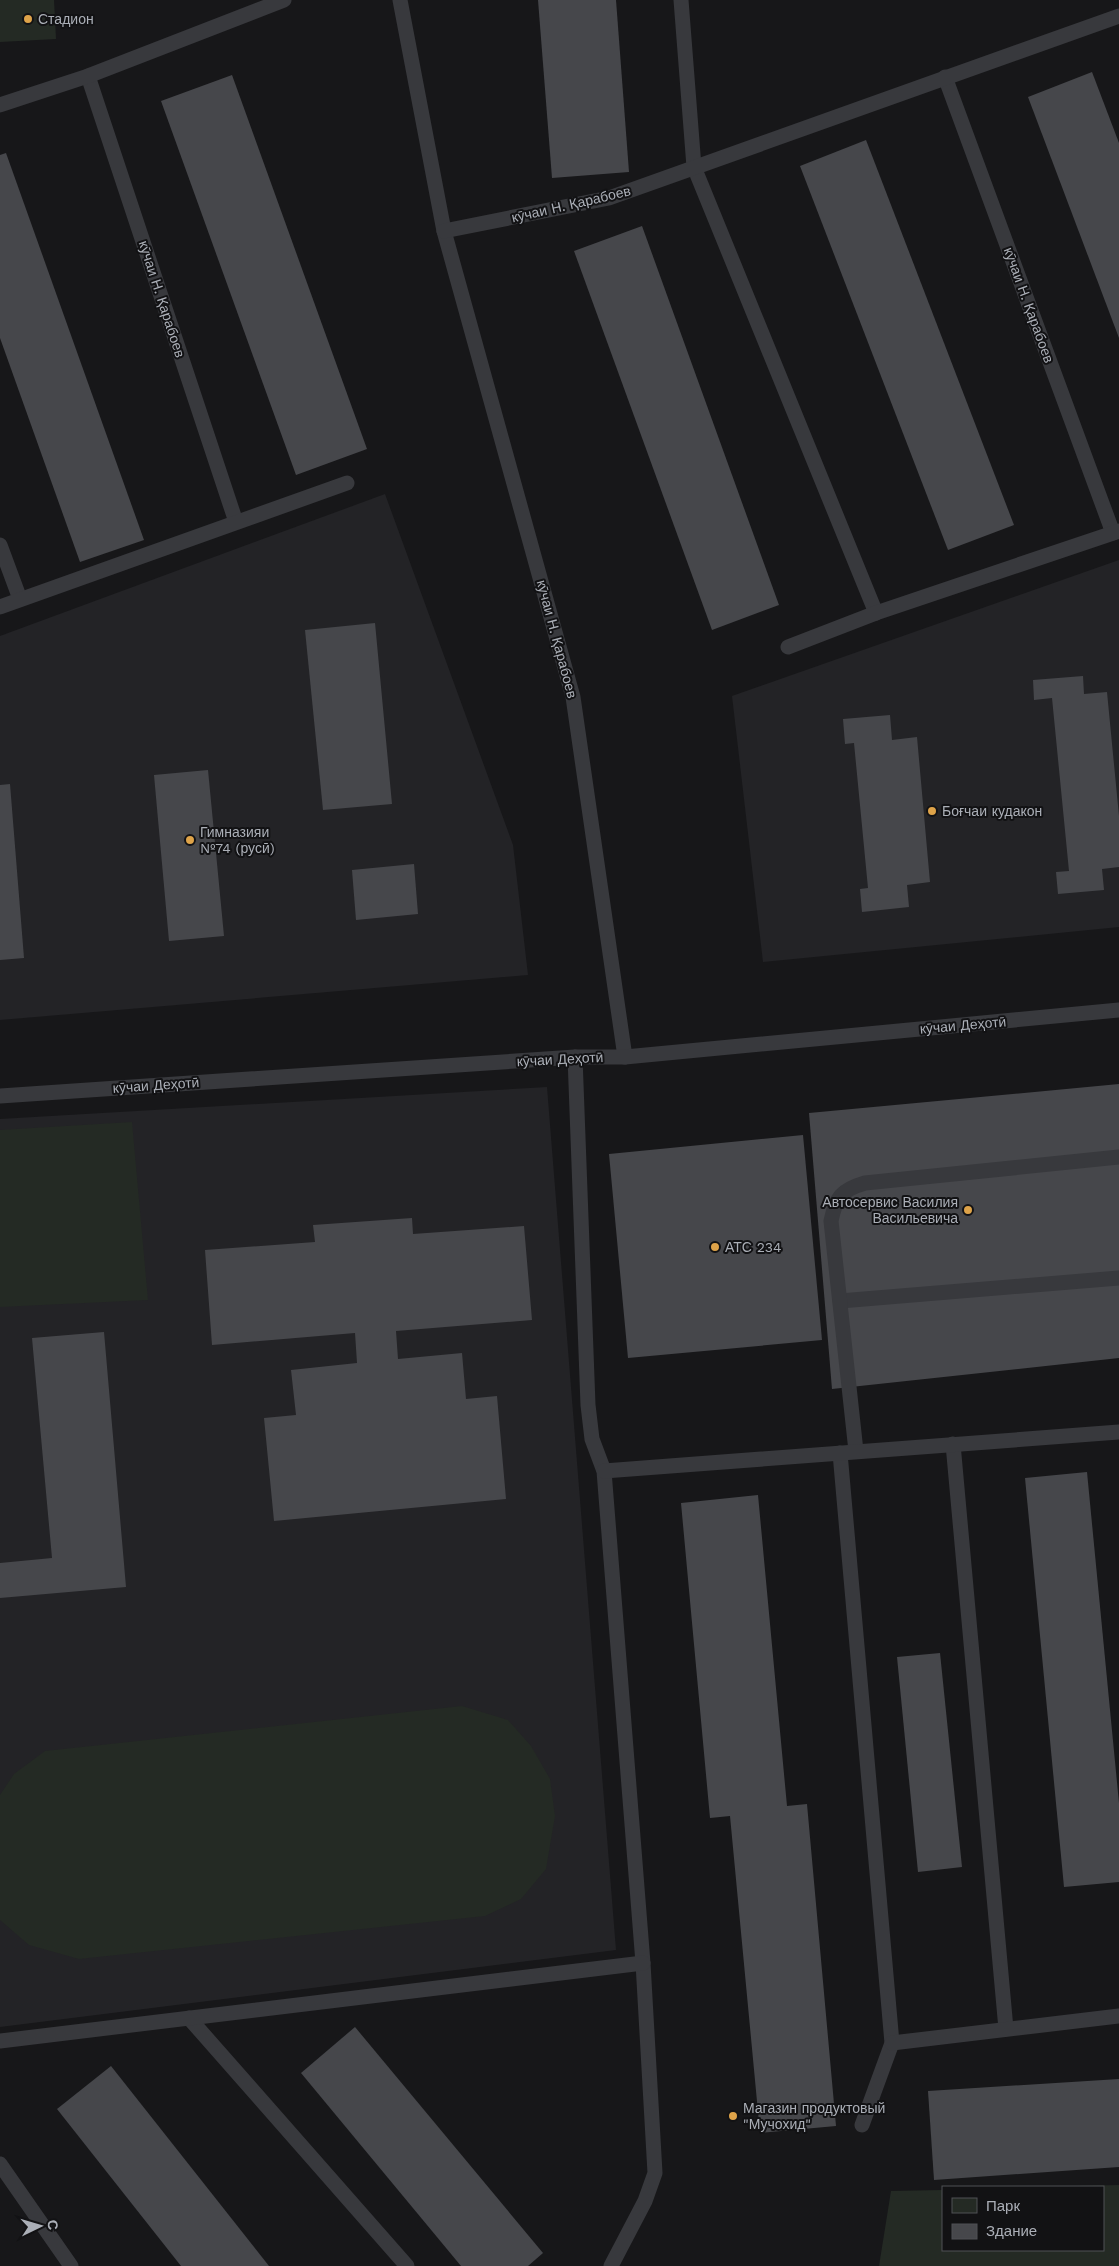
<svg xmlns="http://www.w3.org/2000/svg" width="1119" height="2266" viewBox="0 0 1119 2266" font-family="'Work Sans',sans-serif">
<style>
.built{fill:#232326}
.green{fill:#242a24}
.building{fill:#46474b}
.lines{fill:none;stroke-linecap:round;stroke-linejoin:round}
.lane{stroke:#38393d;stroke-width:15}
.poi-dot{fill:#dea349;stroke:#121214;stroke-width:2}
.labels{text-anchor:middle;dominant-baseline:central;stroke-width:4;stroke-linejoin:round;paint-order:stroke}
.poi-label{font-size:14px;fill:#abafb7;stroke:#121214;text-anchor:start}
.street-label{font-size:14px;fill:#abafb7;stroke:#121214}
</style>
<rect width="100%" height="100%" fill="#171719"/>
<g class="built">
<path d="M385,494L513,845L528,975L0,1020V636Z"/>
<path d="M1119,560V927L763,962L732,696Z"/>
<path d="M547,1087L616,1950L0,2027V1119Z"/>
</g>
<g class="green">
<path d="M0,0H54L56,39L0,42Z"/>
<path d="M132,1122L148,1300L0,1307V1130Z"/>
<path d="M462,1706L508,1720L531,1746L550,1779L555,1816L546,1869L521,1899L485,1916L79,1959L29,1945L0,1920V1795L14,1774L45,1751Z"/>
<path d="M1119,2185V2266H879L891,2191L943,2190V2250H1103V2187H1031Z"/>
</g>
<g class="building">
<path d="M538,0H616L629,172L552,178Z"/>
<path d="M1092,72L1119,143V338L1028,97Z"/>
<path d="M232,75L367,449L296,475L161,101Z"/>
<path d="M866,140L1014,525L948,550L800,166Z"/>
<path d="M6,153L144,540L80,562L0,338V155Z"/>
<path d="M642,226L779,605L712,630L574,251Z"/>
<path d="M375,623L392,804L323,810L305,630Z"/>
<path d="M1083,676L1084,694L1107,692L1119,816V867L1102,869L1104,890L1058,894L1056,872L1069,871L1052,698L1034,700L1033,680Z"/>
<path d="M890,715L892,740L917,737L930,882L907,885L909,907L862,912L860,889L868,888L854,743L845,744L843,719Z"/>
<path d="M208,770L224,936L169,941L154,775Z"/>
<path d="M10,784L24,958L0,960V785Z"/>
<path d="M414,864L418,914L356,920L352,870Z"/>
<path d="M1119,1084V1358L832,1389L809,1113Z"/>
<path d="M803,1135L822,1340L628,1358L609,1154Z"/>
<path d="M412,1218L413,1234L524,1226L532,1320L396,1331L398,1359L462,1353L466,1399L497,1396L506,1499L274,1521L264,1418L296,1415L291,1370L357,1363L355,1333L212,1345L205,1250L315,1242L313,1225Z"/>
<path d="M104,1332L126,1587L0,1598V1563L52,1558L32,1338Z"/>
<path d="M1087,1472L1119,1803V1882L1064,1887L1025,1478Z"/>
<path d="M758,1495L787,1806L807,1804L836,2126L760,2133L730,1816L710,1818L681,1503Z"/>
<path d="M940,1653L962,1867L918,1872L897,1657Z"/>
<path d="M355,2027L543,2253L528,2266H461L301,2073Z"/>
<path d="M111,2066L269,2266H181L57,2109Z"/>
<path d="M1119,2079V2167L934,2180L928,2091Z"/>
</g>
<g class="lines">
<g class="lane">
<path d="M400,0L444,231L573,697L625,1057"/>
<path d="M681,0L694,167L876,613"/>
<path d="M88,76L236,522"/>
<path d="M945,77L1113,533"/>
<path d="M0,105L88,76L284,0"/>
<path d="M444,231L609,198L1119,16"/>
<path d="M0,545L20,599"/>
<path d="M0,607L347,483"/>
<path d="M788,647L876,613L1119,531"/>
<path d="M575,1057L588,1405L592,1439L604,1471L643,1963L655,2173L645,2201L611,2266"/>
<path d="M0,1096L575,1057H625L1119,1010"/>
<path d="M840,1301L1119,1278"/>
<path d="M953,1444L1006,2029"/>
<path d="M856,1451L831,1221C836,1197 841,1190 865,1183L1119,1157"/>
<path d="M840,1453L892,2043L862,2125"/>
<path d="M604,1471L1119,1432"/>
<path d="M189,2018L407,2266"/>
<path d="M0,2041L643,1963"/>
<path d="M892,2043L1119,2016"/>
<path d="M0,2164L71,2266"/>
</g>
</g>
<g class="poi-dot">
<circle cx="28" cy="19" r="5"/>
<circle cx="932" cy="811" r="5"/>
<circle cx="190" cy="840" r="5"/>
<circle cx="968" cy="1210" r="5"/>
<circle cx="715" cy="1247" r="5"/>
<circle cx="733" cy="2116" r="5"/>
</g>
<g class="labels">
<g class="poi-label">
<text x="38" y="19">Стадион</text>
<text x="942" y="811">Боғчаи кудакон</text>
<text x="200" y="832">Гимназияи<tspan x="200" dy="16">№74 (русӣ)</tspan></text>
<text x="958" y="1202" text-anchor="end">Автосервис Василия<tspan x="958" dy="16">Васильевича</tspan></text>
<text x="725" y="1247">АТС 234</text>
<text x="743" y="2108">Магазин продуктовый<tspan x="743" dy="16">"Мучохид"</tspan></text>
</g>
<g class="street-label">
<text transform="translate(571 204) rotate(-13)">кӯчаи Н. Қарабоев</text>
<text transform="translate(162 299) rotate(72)">кӯчаи Н. Қарабоев</text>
<text transform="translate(1029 305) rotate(70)">кӯчаи Н. Қарабоев</text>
<text transform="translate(557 639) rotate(75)">кӯчаи Н. Қарабоев</text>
<text transform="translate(963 1025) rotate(-5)">кӯчаи Деҳотӣ</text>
<text transform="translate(560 1059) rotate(-3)">кӯчаи Деҳотӣ</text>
<text transform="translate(156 1085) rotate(-4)">кӯчаи Деҳотӣ</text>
</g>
</g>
<rect x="942" y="2186" width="162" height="65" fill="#121214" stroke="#4f5155"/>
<rect x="952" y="2198" width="25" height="15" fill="#242a24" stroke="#4f5155"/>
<text x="986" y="2211" font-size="15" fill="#abafb7">Парк</text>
<rect x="952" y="2224" width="25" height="15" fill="#46474b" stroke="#4f5155"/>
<text x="986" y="2236" font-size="15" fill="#abafb7">Здание</text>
<g transform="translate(40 2226) rotate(85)" stroke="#121214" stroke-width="4" paint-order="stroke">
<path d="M0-4L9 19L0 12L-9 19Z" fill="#abafb7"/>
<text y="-8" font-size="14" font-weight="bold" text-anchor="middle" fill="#abafb7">С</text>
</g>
</svg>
